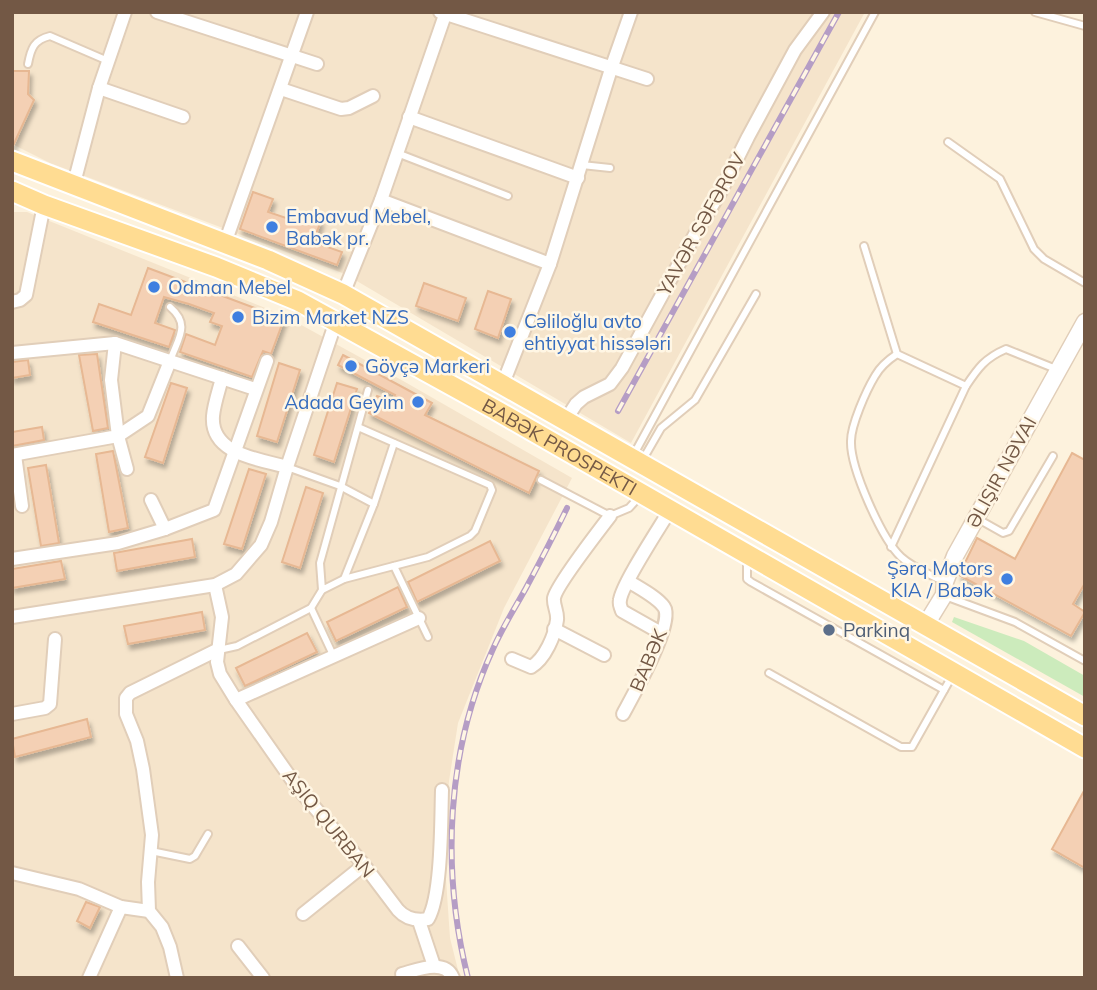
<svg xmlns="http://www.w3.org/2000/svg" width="1097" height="990" viewBox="0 0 1097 990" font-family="Mulish,sans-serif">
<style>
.residential{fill:#f5e4cb}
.green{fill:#ccebbc}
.building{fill:#f4d0b4;stroke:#e7b893;stroke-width:2;filter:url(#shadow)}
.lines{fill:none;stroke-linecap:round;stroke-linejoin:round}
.service-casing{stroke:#e1ceb9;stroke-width:10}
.minor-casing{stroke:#e1ceb9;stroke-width:16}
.tertiary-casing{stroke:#e1ceb9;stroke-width:19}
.primary-casing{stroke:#fff;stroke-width:23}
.path{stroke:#d8b497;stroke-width:2;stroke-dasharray:2 5;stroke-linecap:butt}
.service{stroke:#fff;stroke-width:6}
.minor{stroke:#fff;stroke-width:12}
.tertiary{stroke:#fff;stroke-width:16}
.primary{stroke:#ffdc92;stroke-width:19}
.rail-casing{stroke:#b59dc5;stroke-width:6}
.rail{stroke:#fff6e4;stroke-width:3.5;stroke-dasharray:10;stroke-linecap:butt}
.shop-dot{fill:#3f7fe0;stroke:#fff6e4;stroke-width:2.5}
.service-dot{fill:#5c6f8a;stroke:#fff6e4;stroke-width:2.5}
.labels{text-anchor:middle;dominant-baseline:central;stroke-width:5;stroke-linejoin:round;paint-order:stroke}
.shop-label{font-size:19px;fill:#366cbe;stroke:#fff6e4;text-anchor:start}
.street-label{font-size:19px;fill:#735845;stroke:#fff6e4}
.service-label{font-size:19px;fill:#4e5e75;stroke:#fff6e4;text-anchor:start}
</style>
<defs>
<filter id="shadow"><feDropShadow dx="2.5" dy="5" stdDeviation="2" flood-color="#0004"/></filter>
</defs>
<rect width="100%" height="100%" fill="#fdf2dd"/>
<g class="residential">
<path d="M12,12H865L631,443L345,274L50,163L12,144Z"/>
<path d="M12,212H27L285,316L405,382L572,478L504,608L458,723L449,781L444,850L450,938L460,978H12Z"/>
</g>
<path class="green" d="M954,617L1024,641L1085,676V697L952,622Z"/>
<g class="building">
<path d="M12,71H29L28,94L34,100L12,148Z"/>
<path d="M253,192L273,199L268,212L304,224L307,216L321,221L313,242L342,252L337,265L240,229Z"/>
<path d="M148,268L284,319L271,354L263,351L252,377L180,352L186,334L215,345L222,326L210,322L214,313L189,304L164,297L155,323L175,330L169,347L93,322L99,304L131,315Z"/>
<path d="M424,283L466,298L458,321L416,306Z"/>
<path d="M488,291L511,299L498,338L475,329Z"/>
<path d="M97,354L108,428L93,431L79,355Z"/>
<path d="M343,355L432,403L425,415L539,471L529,493L369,413L377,396L392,401L395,395L338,365Z"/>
<path d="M28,360L30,375L12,378V362Z"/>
<path d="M279,363L300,370L277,442L257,436Z"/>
<path d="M171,383L187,388L163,463L145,457Z"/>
<path d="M337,383L357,389L334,462L314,455Z"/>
<path d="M42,427L44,440L12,446V432Z"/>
<path d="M113,451L128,528L109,532L96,454Z"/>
<path d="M1072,453L1085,460V583L1073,604L1085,612L1071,636L959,575L977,538L1015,559Z"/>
<path d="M46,465L59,543L41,546L28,468Z"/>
<path d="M249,469L266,474L242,549L224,544Z"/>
<path d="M306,487L323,493L300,568L282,562Z"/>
<path d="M192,539L195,557L117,571L114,553Z"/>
<path d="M490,541L500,561L417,602L408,582Z"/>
<path d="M61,561L65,579L12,588V569Z"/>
<path d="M398,587L407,607L336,641L327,622Z"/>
<path d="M202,612L205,630L128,644L124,626Z"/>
<path d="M307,633L317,652L245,686L236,668Z"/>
<path d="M87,719L91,737L15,757L12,739Z"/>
<path d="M1085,789V868L1052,849Z"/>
<path d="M86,902L100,907L90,928L77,921Z"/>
</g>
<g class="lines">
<g class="service-casing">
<g id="service">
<path d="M1035,12L1085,26"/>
<path d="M28,64C31,48 34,40 50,36L108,61"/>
<path d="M948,142L1000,179L1034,249L1044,259L1085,283"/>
<path d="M397,153L508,196"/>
<path d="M582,165L610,168"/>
<path d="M864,246L897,354L966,386"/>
<path d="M897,354C888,360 880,367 875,376C866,391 851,425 851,441C850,468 882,539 901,557C913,568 929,574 943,581"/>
<path d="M170,361C178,338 191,325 170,307"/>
<path d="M358,427L490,485L492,490L475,531L470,536L428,557L344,579L322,590L320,563L368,390"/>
<path d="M633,456L875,12"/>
<path d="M642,461L661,428L695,400L756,294"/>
<path d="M287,467L340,486L374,504"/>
<path d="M541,480L610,516L629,508L639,497"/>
<path d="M978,519L1003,533L1009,531L1053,456"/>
<path d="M891,547L966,386C978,368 985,358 1006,349L1056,369"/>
<path d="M747,557V579L751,582L944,690"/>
<path d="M394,566L428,637"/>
<path d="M344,579L374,504L394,443"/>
<path d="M945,596L1015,622L1085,661"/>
<path d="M311,608L333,655"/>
<path d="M219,650L237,646L311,608L322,590"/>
<path d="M769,673L901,747H912L952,676"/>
<path d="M151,851L190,859L195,856L208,834"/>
</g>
</g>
<g class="minor-casing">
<g id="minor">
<path d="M157,12L317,64"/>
<path d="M440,12L647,79"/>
<path d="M99,88L183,117"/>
<path d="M281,89L341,109L349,108L373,96"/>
<path d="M409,117L578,178"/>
<path d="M73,187L99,88L125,12"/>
<path d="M381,200L550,264"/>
<path d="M225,243L307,12"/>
<path d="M343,294L381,200L446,12"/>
<path d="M12,302L20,300L26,295L44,205"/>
<path d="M12,353L115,343L255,389"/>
<path d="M222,378C219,390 214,404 213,416C210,455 260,459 287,467"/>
<path d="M502,386L550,264L611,69L631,12"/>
<path d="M565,421L576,404L584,397L610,384L622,368L698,229L721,191L748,137L795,50L823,12"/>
<path d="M12,455L118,436L111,380L115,343"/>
<path d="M15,455L22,506"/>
<path d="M127,469L118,436L148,416L170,361"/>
<path d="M151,500L165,529"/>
<path d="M12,559L118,543L165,529L214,510L267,361"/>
<path d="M215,585L222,617L217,662L220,674L236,700L297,787L364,865L398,910C406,919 416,921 428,919C442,895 441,820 442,790"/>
<path d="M12,617L215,585L236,574L261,545L271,522L287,467L336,321"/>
<path d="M554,629L604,655"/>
<path d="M661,633L622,611C620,605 619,605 620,600C622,584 660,527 670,510"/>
<path d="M512,659L531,667C545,659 555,635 557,620C558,612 553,605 554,598C556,586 600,529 610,516"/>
<path d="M236,700L419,618"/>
<path d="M12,714L45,708L50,704L55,639"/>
<path d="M623,714C632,697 675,622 664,607C657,597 639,588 628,581"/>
<path d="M12,873L79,889L121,907L149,911"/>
<path d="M303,914L364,865"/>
<path d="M419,921L434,966"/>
<path d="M238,946L263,978"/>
<path d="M402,974C417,970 445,958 453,978"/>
<path d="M89,978L121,907"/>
<path d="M177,978L170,947L162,927L149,911L148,882L152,835L143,769L137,741L126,714V698L130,693L217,650"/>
</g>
</g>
<g class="tertiary-casing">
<path id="tertiary" d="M925,626L944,595L945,582L955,556L1085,322"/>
</g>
<g class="primary-casing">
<g id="primary">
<path d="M12,161L268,260L343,294L1085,716"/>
<path id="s1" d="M12,191L44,205L216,267L298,301L494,409L1085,748"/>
</g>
</g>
<path class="path" d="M369,366L373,359"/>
<use href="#service" class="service"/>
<use href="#minor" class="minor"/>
<use href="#tertiary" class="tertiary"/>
<use href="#primary" class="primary"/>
<g class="rail-casing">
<g id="rail">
<path d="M618,411L839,12"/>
<path d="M468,978C441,870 446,751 493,649C502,628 515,608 526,588C540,562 554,535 567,508"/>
</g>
</g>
<use href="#rail" class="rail"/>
</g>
<g class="shop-dot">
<circle cx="272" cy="227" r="7"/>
<circle cx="154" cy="287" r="7"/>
<circle cx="238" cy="317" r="7"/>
<circle cx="510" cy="332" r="7"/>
<circle cx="351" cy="366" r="7"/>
<circle cx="418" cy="402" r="7"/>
<circle cx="1007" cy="579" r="7"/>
</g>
<circle class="service-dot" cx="829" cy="630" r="7"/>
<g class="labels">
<g class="shop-label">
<text x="286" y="216">Embavud Mebel,<tspan x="286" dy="22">Babək pr.</tspan></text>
<text x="168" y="287">Odman Mebel</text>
<text x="252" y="317">Bizim Market NZS</text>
<text x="524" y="321">Cəliloğlu avto<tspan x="524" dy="22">ehtiyyat hissələri</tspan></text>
<text x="365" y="366">Göyçə Markeri</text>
<text x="404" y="402" text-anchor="end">Adada Geyim</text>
<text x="993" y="568" text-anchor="end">Şərq Motors<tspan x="993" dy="22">KIA / Babək</tspan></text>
</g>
<g class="street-label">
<text transform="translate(701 224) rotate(-61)">YAVƏR SƏFƏROV</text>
<text stroke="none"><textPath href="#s1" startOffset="606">BABƏK PROSPEKTI</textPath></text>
<text transform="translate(1001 472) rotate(-61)">ƏLIŞIR NƏVAI</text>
<text transform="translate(648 660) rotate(-67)">BABƏK</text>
<text transform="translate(329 823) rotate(51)">AŞIQ QURBAN</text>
</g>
<g class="service-label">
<text x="843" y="630">Parkinq</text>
</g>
</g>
<rect width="1097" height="990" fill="none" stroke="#735845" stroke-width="28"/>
</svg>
